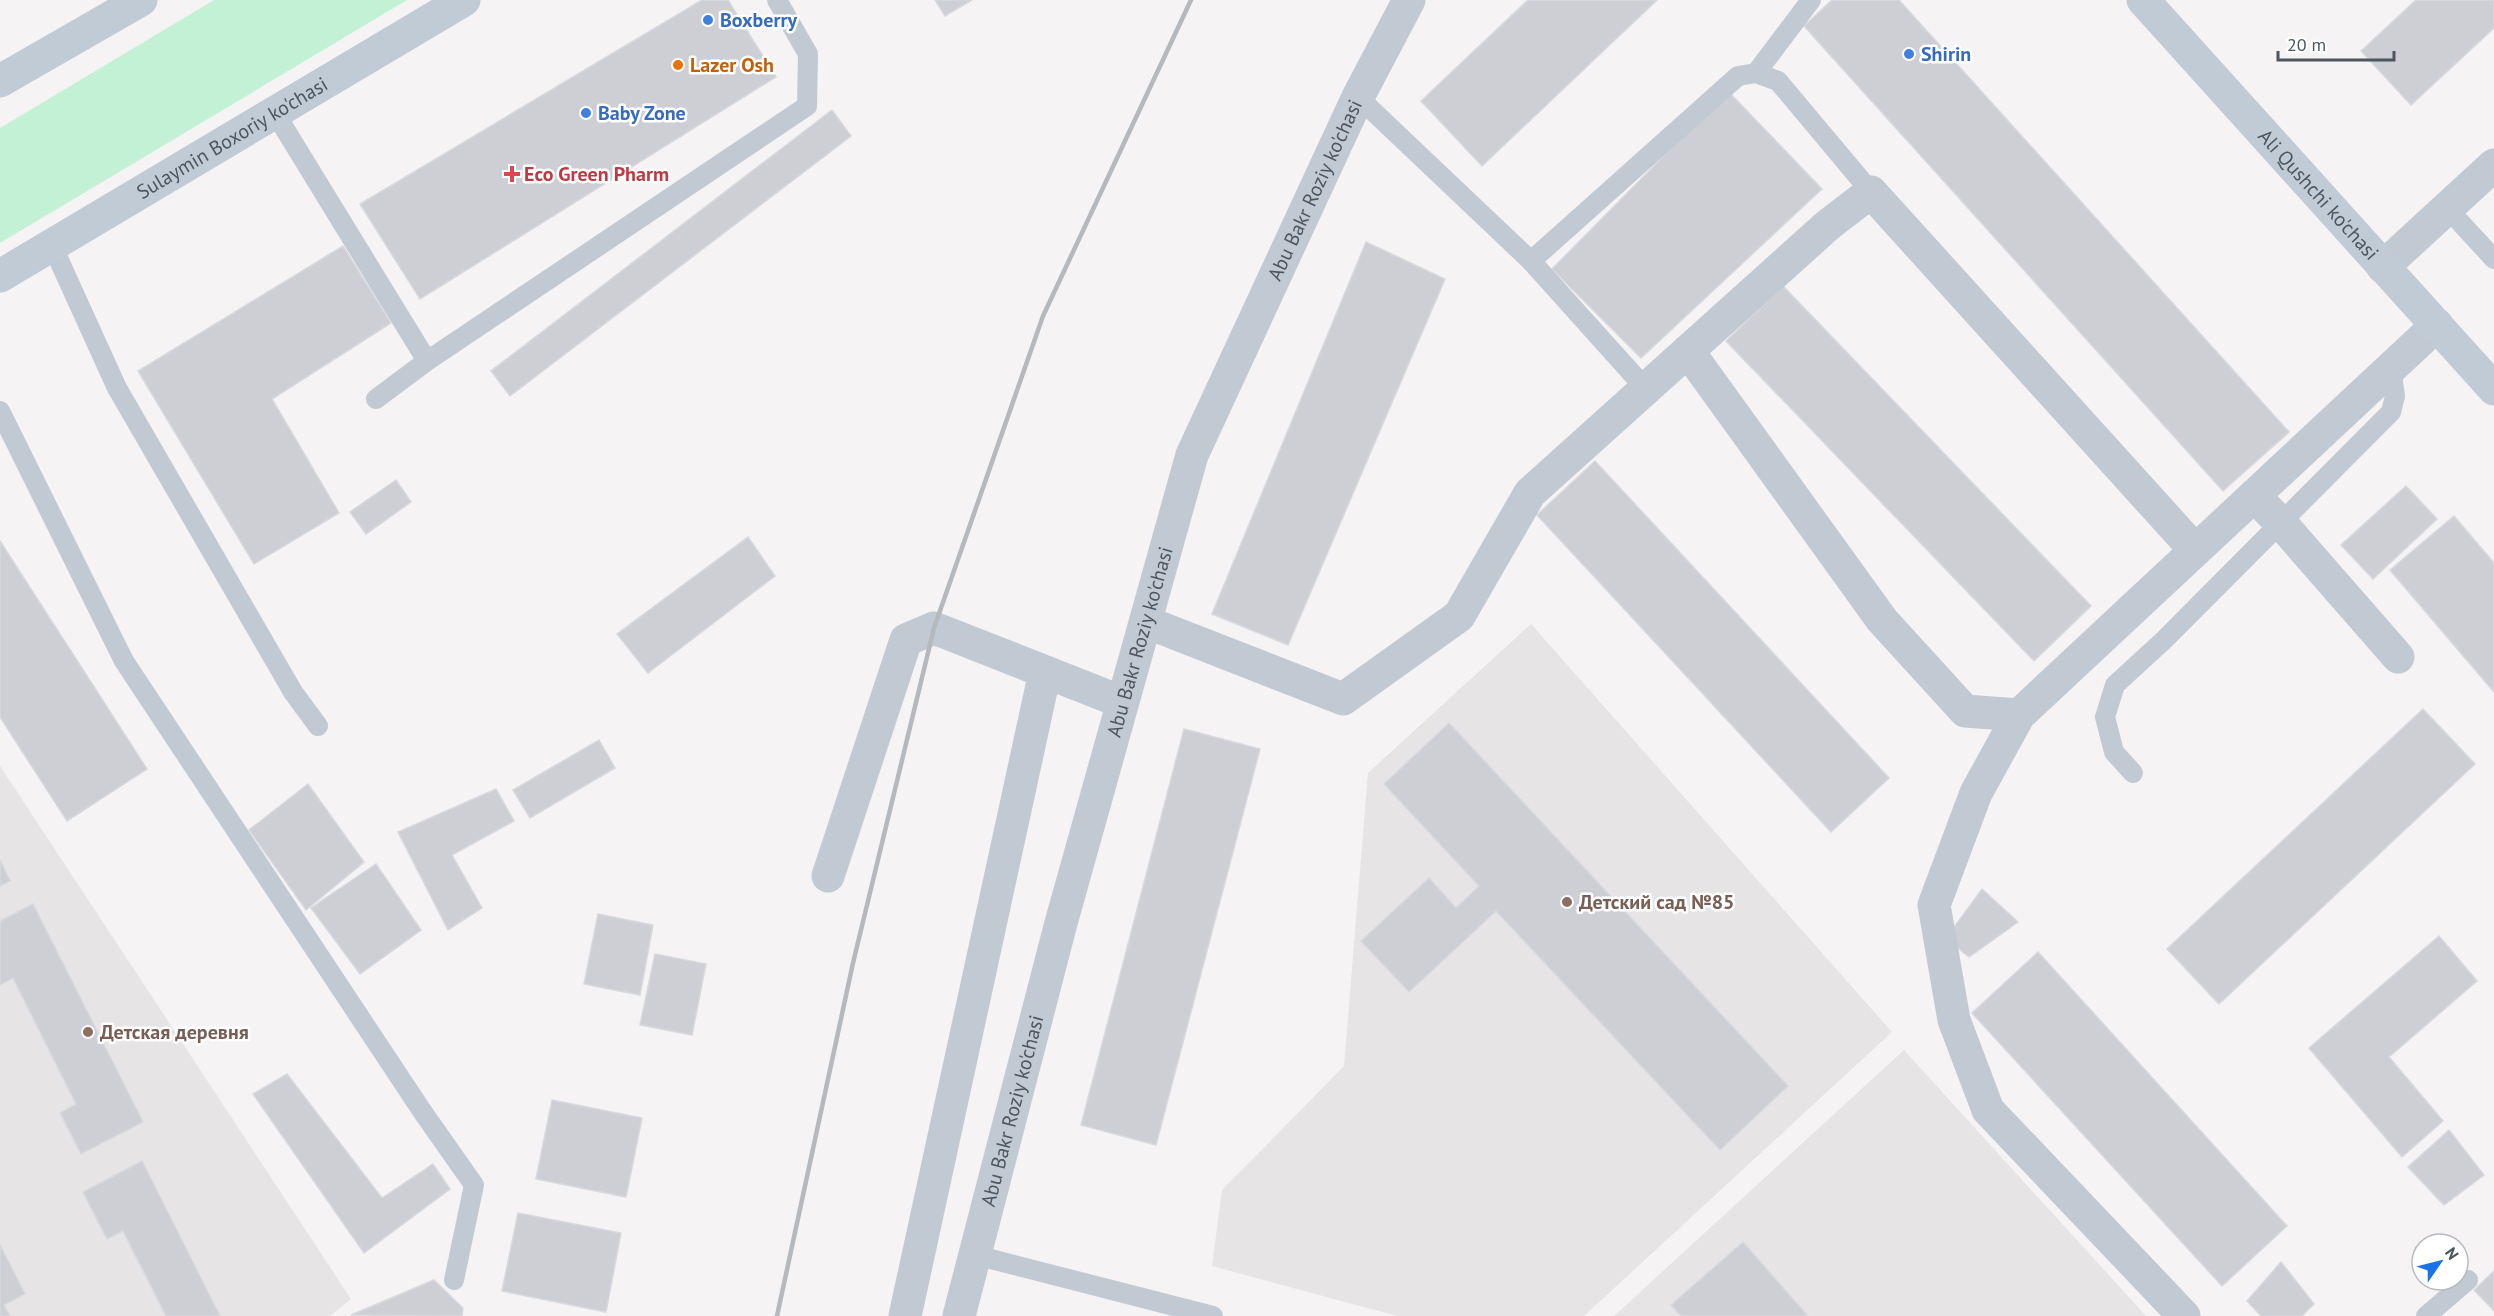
<svg xmlns="http://www.w3.org/2000/svg" width="2494" height="1316" viewBox="0 0 2494 1316" font-family="'PT Sans',sans-serif">
<style>
.education{fill:#e6e4e5}
.green{fill:#c3f1d5}
.building{fill:#cdcfd5;stroke:#d7d9de;stroke-width:1.5}
.lines{fill:none;stroke-linecap:round;stroke-linejoin:round}
.service{stroke:#c1cad2;stroke-width:20}
.minor{stroke:#c1cad2;stroke-width:33}
.secondary{stroke:#c1cbd6;stroke-width:33}
.rail{stroke:#b5b8bd;stroke-width:4.5}
.shop-dot{fill:#3f7fe0;stroke:#fff;stroke-width:2}
.food-dot{fill:#e8710a;stroke:#fff;stroke-width:2}
.health-dot{fill:#e0444e;stroke:#fff;stroke-width:2}
.education-dot{fill:#8d6e63;stroke:#fff;stroke-width:2}
.labels{text-anchor:middle;dominant-baseline:central;stroke-width:5;stroke-linejoin:round;paint-order:stroke}
.shop-label{font-size:20px;font-weight:bold;fill:#366cbe;stroke:#fff;text-anchor:start}
.food-label{font-size:20px;font-weight:bold;fill:#c56008;stroke:#fff;text-anchor:start}
.street-label{font-size:20px;fill:#4a5661;stroke:#fff}
.health-label{font-size:20px;font-weight:bold;fill:#be3a42;stroke:#fff;text-anchor:start}
.education-label{font-size:20px;font-weight:bold;fill:#785e54;stroke:#fff;text-anchor:start}
</style>
<rect width="100%" height="100%" fill="#f5f3f3"/>
<g class="education">
<path d="M1531,624L1892,1032L1584,1316H1397L1212,1266L1222,1190L1344,1066L1368,773Z"/>
<path d="M0,766L351,1299L330,1316H0Z"/>
<path d="M1904,1050L2146,1316H1614Z"/>
</g>
<path class="green" d="M214,0H407L0,243V128Z"/>
<g class="building">
<path d="M702,0H728L776,77L420,299L360,204Z"/>
<path d="M935,0H972L945,16Z"/>
<path d="M1528,0H1657L1482,166L1421,101Z"/>
<path d="M1832,0H1899L2289,432L2223,491L1804,26Z"/>
<path d="M2416,0H2494V28L2411,105L2361,51Z"/>
<path d="M1728,91L1822,189L1641,358L1552,269Z"/>
<path d="M832,110L851,136L510,396L491,371Z"/>
<path d="M1366,242L1445,279L1288,645L1212,614Z"/>
<path d="M343,246L391,323L272,399L339,513L254,564L138,371Z"/>
<path d="M1783,286L2091,606L2034,661L1726,341Z"/>
<path d="M1595,461L1889,778L1831,832L1537,515Z"/>
<path d="M396,480L411,502L366,534L350,512Z"/>
<path d="M2406,486L2437,519L2373,579L2341,545Z"/>
<path d="M2454,516L2494,563V692L2390,570Z"/>
<path d="M748,537L775,576L648,673L617,634Z"/>
<path d="M0,541L147,769L67,821L0,717Z"/>
<path d="M2423,709L2475,764L2219,1004L2167,949Z"/>
<path d="M1449,723L1788,1086L1720,1150L1496,911L1409,992L1361,941L1429,878L1456,908L1479,886L1384,784Z"/>
<path d="M1184,729L1260,749L1156,1145L1081,1125Z"/>
<path d="M599,740L615,768L530,818L513,790Z"/>
<path d="M308,784L364,862L306,910L249,830Z"/>
<path d="M496,789L514,821L452,855L482,908L448,930L398,832Z"/>
<path d="M0,860L10,881L0,886Z"/>
<path d="M376,864L421,930L360,974L311,908Z"/>
<path d="M1982,889L2018,922L1969,957L1946,938Z"/>
<path d="M33,904L143,1122L81,1154L60,1113L76,1104L13,978L0,985V921Z"/>
<path d="M598,914L653,925L640,995L584,984Z"/>
<path d="M2439,936L2477,981L2389,1057L2443,1121L2402,1157L2309,1048Z"/>
<path d="M2038,952L2287,1226L2222,1286L1972,1013Z"/>
<path d="M655,954L706,964L692,1035L640,1025Z"/>
<path d="M287,1074L382,1198L433,1164L450,1189L364,1253L253,1094Z"/>
<path d="M552,1100L642,1118L626,1197L536,1179Z"/>
<path d="M2449,1130L2484,1175L2444,1205L2408,1167Z"/>
<path d="M142,1161L220,1316H166L123,1231L107,1239L83,1192Z"/>
<path d="M518,1213L621,1233L606,1312L502,1291Z"/>
<path d="M1743,1242L1808,1316H1681L1671,1305Z"/>
<path d="M0,1245L25,1294L4,1305L10,1316H0Z"/>
<path d="M2281,1262L2314,1304L2302,1316H2261L2247,1301Z"/>
<path d="M2494,1271V1311L2474,1290Z"/>
<path d="M434,1280L463,1308L462,1316L351,1315Z"/>
</g>
<g class="lines">
<g class="service">
<path d="M1756,73L1811,0"/>
<path d="M1358,97L1531,261L1646,389"/>
<path d="M275,113L427,361"/>
<path d="M2447,208L2494,259"/>
<path d="M52,245L117,388L293,692L318,726"/>
<path d="M1531,261L1738,76L1756,73L1778,81L1871,192"/>
<path d="M376,399L427,361L807,106L808,54L777,0"/>
<path d="M0,411L124,661L422,1111L474,1185L454,1280"/>
<path d="M2133,773L2114,752L2105,717L2115,685L2164,640L2391,412L2395,396L2391,369"/>
<path d="M975,1255L1213,1316"/>
<path d="M2426,1316L2468,1280"/>
</g>
<g class="minor">
<path d="M2383,267L2494,165"/>
<path d="M1688,351L1882,620L1965,711L2019,715"/>
<path d="M2254,496L2281,523L2398,657"/>
<path d="M1146,622L1343,699L1459,616L1530,493L1828,225L1871,192L2195,550"/>
<path d="M828,876L906,640L934,628L1122,702"/>
<path d="M905,1316L1045,672"/>
<path id="s1" d="M959,1316L1061,923L1192,455L1358,97L1409,0"/>
<path d="M2184,1316L1988,1110L1954,1020L1934,905L1976,793L2019,715L2437,325"/>
</g>
<g class="secondary">
<path id="s2" d="M2143,0L2494,389"/>
<path d="M0,81L141,0"/>
<path id="s3" d="M0,276L464,0"/>
</g>
<path class="rail" d="M777,1316L853,963L934,628L1043,316L1191,0"/>
</g>
<g class="shop-dot">
<circle cx="708" cy="20" r="6"/>
<circle cx="1909" cy="54" r="6"/>
<circle cx="586" cy="113" r="6"/>
</g>
<circle class="food-dot" cx="678" cy="65" r="6"/>
<path class="health-dot" d="M509 165h6v6h6v6h-6v6h-6v-6h-6v-6h6z"/>
<g class="education-dot">
<circle cx="1567" cy="902" r="6"/>
<circle cx="88" cy="1032" r="6"/>
</g>
<g class="labels">
<g class="shop-label">
<text x="720" y="20">Boxberry</text>
<text x="1921" y="54">Shirin</text>
<text x="598" y="113">Baby Zone</text>
</g>
<g class="food-label">
<text x="690" y="65">Lazer Osh</text>
</g>
<g class="street-label">
<text stroke="none"><textPath href="#s3" startOffset="270">Sulaymin Boxoriy ko'chasi</textPath></text>
<text stroke="none"><textPath href="#s1" startOffset="1184">Abu Bakr Roziy ko'chasi</textPath></text>
<text stroke="none"><textPath href="#s2" startOffset="262">Ali Qushchi ko'chasi</textPath></text>
<text stroke="none"><textPath href="#s1" startOffset="698">Abu Bakr Roziy ko'chasi</textPath></text>
<text stroke="none"><textPath href="#s1" startOffset="212">Abu Bakr Roziy ko'chasi</textPath></text>
</g>
<g class="health-label">
<text x="524" y="174">Eco Green Pharm</text>
</g>
<g class="education-label">
<text x="1579" y="902">Детский сад №85</text>
<text x="100" y="1032">Детская деревня</text>
</g>
</g>
<g transform="translate(2440 1262) rotate(55)"><circle r="28" fill="#ffffff" stroke="#b7bbc0" stroke-width="1.5"/>
<path d="M0-4.5L10 22L0 15L-10 22Z" fill="#1a73e8"/>
<text y="-9" font-size="16" font-weight="bold" text-anchor="middle" fill="#4a5661">N</text>
</g>
<path d="M2278 51v9h116v-9" fill="none" stroke="#4a5661" stroke-width="3"/>
<text x="2287" y="51" font-size="18" fill="#4a5661" stroke="#ffffff" stroke-width="4.5" paint-order="stroke">20 m</text>
</svg>
